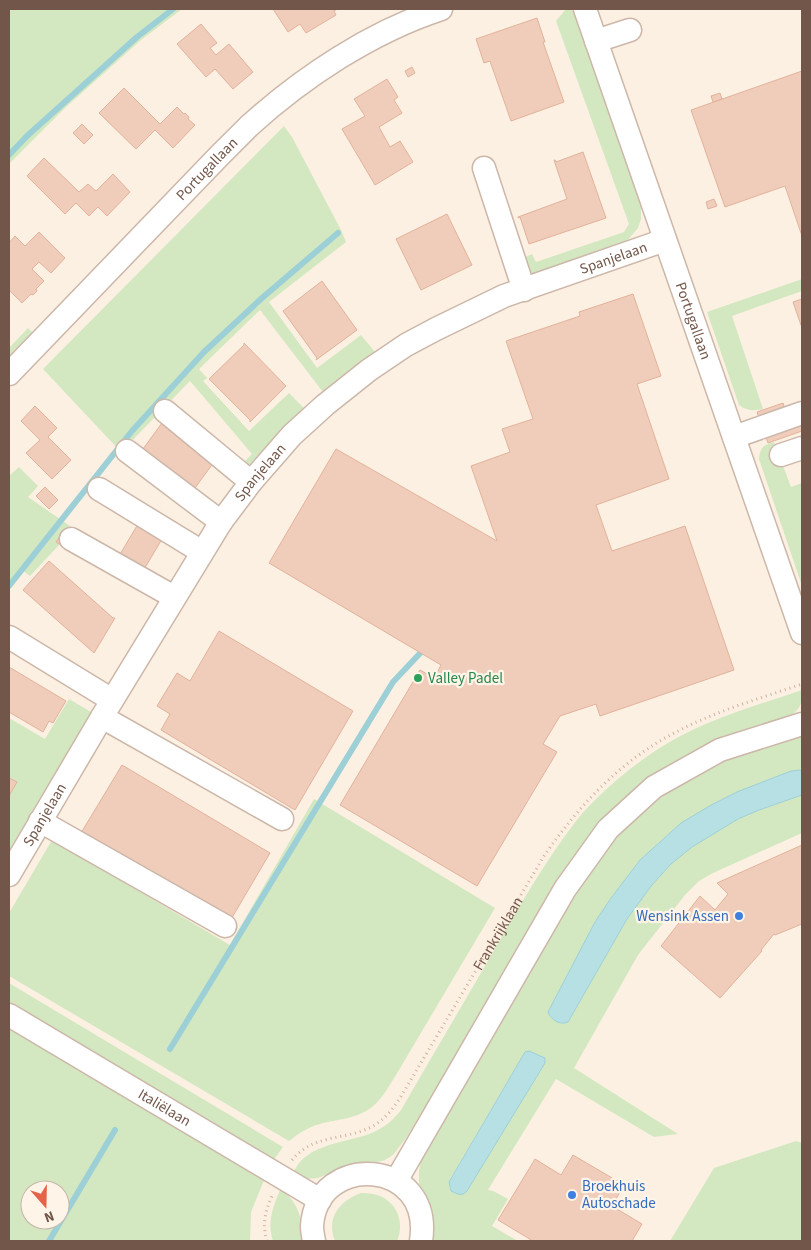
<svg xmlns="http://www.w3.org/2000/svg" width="811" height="1250" viewBox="0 0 811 1250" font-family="'Source Sans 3',sans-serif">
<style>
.green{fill:#d3e8c1;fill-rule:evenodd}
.water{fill:#b7e0e4;stroke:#9dd0d6}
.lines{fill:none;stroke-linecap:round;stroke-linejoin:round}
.stream{stroke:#9dd0d6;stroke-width:6}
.building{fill:#f0cdba;stroke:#e3b29b}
.minor-casing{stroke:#ccb7a9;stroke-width:25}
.path{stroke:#d5b09d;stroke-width:3;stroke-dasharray:1 4;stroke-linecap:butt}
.minor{stroke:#fff;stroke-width:22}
.leisure-dot{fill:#2e9e5b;stroke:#fff4e8;stroke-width:2}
.shop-dot{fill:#3f7fe0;stroke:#fff4e8;stroke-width:2}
.labels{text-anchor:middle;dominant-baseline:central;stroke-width:4.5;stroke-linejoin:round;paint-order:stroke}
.street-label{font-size:15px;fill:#725649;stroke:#fff4e8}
.leisure-label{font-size:15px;fill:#27864d;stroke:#fff4e8;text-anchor:start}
.shop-label{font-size:15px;fill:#366cbe;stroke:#fff4e8;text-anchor:end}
</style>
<rect width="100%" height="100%" fill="#fcf0e2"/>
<g class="green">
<path d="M9,9H182L141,40L66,107L9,164Z"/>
<path d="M566,9H571L576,15L641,203V219L638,228L626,242L536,274L530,275L521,259L532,254L536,262L624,232L629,224L556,21Z"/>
<path d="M284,126L292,137L341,230L346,242L269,302L317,368L361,335L375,352L323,392L260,310L199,369L207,378L203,381L249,431L289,393L304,408L245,469L241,465L252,454L190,381L121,452L43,369Z"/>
<path d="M802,279V291L732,316L763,409C754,411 747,411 739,405L707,312Z"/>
<path d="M28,328L34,334L9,359V348Z"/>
<path d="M774,442L791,487L802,483V586L759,459C760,448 763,445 774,442Z"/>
<path d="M19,467L38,486L28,497L70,526L59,545L30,576L22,570L9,589V476Z"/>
<path d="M802,690C802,707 800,709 786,719L643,784L464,1044L406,1138L393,1155L385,1160L374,1163L354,1165L342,1168L318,1178L306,1179L293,1172C297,1166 301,1159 308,1155C314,1150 322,1148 329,1145C359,1136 380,1137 401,1110C430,1060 460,1009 489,959C516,912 543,864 576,821C596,796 628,769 655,751C700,721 752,707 802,690Z"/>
<path d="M69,699L91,712L9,851V718L45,739Z"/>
<path d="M802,736V772L800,770L737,792L713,804L681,823L640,860L611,898L595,922L576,961L550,1017C556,1020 561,1026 568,1022L627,919L652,885L671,864L692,847L738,819L759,810L802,795V833L713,873L699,881L685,895L638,955L574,1068L678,1134L654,1137L556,1079L488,1190L493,1191L508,1199L492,1226L518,1241H434L428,1210L419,1184V1171L421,1159L548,941L590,871L608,847L631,823L663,796L700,772L730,759L785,739ZM525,1052L450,1187L449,1181Z"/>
<path d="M314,799L495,908L396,1075C389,1086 382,1099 372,1107C357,1119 338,1119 320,1124C308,1127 298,1134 289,1141L9,976V913L52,840L230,945Z"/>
<path d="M9,983L283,1147L273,1161L9,1003Z"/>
<path d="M9,1025L265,1178L251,1212L250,1241H9ZM30,1190H60V1220H30Z"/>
<path d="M796,1141L802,1143V1241H670L714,1168Z"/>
<path d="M281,1188C300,1206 301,1216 304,1241H273C267,1222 273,1206 281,1188Z"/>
<path d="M361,1193C365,1193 369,1193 373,1194C395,1198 406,1221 397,1241H335C326,1218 339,1201 361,1193Z"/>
</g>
<g class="water">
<path d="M800,770L802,772V795L759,810L738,819L692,847L671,864L652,885L627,919L568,1022C560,1026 550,1019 548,1012L595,922L611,898L640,860L681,823L713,804L737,792L760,783L791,771Z"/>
<path d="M529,1051L545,1058V1063L467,1191C461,1197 458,1194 451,1191L449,1182L525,1052Z"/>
</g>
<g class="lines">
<g class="stream">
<path d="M9,155L27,136L137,37L173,9"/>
<path d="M9,586L132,431L204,352L262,298L338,233"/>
<path d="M170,1049L393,682L425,648"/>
<path d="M49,1241L115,1130"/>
</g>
</g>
<g class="building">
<path d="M273,9H337L334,11L336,15L306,33L300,24L288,32Z"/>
<path d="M537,18L545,42H543L564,102L511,121L490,61L484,63L476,39Z"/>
<path d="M201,24L217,43L210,48L216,55L229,44L253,72L233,89L215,69L206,77L177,44Z"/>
<path d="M412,67L415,73L408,77L405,71Z"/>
<path d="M802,71V236L785,186L725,207L691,110Z"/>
<path d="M387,79L398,97L394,100L402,113L379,127L390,147L400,141L413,162L375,185L342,129L365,116L354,99Z"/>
<path d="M124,88L160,124L177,107L184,114L185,113L189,117L188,119L195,125L173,148L155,130L136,149L99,113Z"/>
<path d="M720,93L722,99L713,102L711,96Z"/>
<path d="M82,124L93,135L84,144L73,133Z"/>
<path d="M583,152L606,218L529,244L520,217L518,218V217L567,199L554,160H555L556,162Z"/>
<path d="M44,158L79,192L88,184L96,191L113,174L130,192L107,216L98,207L89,216L76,203L65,214L27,176Z"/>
<path d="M714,199L717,206L708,209L706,202Z"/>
<path d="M447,214L472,265L421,290L396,239Z"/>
<path d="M39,232L65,258L51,273L39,262L32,269L44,281L36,289L37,291L33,295L31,294L22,303L9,290V243L15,236L25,246Z"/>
<path d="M322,281L357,330L316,360L317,358L283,311Z"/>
<path d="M633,294L661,376L637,384L669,479L596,505L612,551L685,526L734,670L600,716L596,704L560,716L543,744L557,752L477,886L340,805L420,670L434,678L441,665L269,563L336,449L497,541L471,466L510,452L502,429L533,419L506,341L580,316L579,312Z"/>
<path d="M802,299V328L793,302Z"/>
<path d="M244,343L286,386L250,422V420L209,379L244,345Z"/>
<path d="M783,403L790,424L802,419V431L768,443L757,412Z"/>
<path d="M35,406L57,428L48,437L71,460L52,479L26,453L40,440L21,421Z"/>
<path d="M162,423L214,462L192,492L140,453Z"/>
<path d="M45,487L58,500L49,509L36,496Z"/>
<path d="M138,524L162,539L143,571L119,556Z"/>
<path d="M63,532L71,536L64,547L56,542Z"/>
<path d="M49,561L113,618H115L94,653L23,590Z"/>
<path d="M219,631L353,711L295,810L161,730L170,714L157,706L177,673L190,681Z"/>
<path d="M9,667L66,701L53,723L49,721L43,732L9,712Z"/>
<path d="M122,765L270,853L230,921L81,833Z"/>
<path d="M9,778L17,782L9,796Z"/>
<path d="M802,845V924L775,935L774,934L761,950L762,951L720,998L661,946L700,896L715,910L728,894L717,883Z"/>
<path d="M573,1155L624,1185L612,1206L642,1224L632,1241H533L498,1220L535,1159L561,1175Z"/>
</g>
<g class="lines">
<g class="minor-casing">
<g id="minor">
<path id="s2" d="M585,9L802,633"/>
<path d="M596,41L630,30"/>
<path d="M484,168L524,290"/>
<path id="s3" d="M9,374L219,156C229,146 239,136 249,126C303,77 371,32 441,9"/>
<path d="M165,411L251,482"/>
<path d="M734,437L802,413"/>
<path d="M127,451L221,522"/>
<path d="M781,455L802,448"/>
<path d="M99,489L202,552"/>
<path d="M71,539L174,597"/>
<path d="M9,637L112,700"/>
<path d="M102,717L282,819"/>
<path d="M40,821L225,926"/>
<path id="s4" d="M9,875L102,717L221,522L251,482L292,435L325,405L369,370L406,345L436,329L504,296L665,240"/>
<path id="s5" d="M9,1015L320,1200"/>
<path d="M396,1181L565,889L608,829L654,787L720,750L802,724"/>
<path d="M314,1241C313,1236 312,1231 312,1226C317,1151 434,1158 421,1241"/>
</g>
</g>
<g class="path">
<path id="s1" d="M292,1160C314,1133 346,1141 373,1126C385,1119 393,1109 400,1098L544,856C581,803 622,759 680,730C719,710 761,698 802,684"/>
<path d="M267,1241C262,1224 265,1212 272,1196"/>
</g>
<use href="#minor" class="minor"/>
</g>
<circle class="leisure-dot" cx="418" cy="678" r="5"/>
<g class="shop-dot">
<circle cx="739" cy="916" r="5"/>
<circle cx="572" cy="1195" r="5"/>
</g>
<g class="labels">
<g class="street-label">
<text stroke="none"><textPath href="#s3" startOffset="285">Portugallaan</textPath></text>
<text stroke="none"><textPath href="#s4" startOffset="895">Spanjelaan</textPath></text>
<text stroke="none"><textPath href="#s2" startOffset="330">Portugallaan</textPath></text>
<text stroke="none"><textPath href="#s4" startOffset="475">Spanjelaan</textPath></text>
<text stroke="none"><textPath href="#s4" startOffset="70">Spanjelaan</textPath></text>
<text stroke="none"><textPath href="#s1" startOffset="320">Frankrijklaan</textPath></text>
<text stroke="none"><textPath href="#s5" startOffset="181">Italiëlaan</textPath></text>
</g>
<g class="leisure-label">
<text x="428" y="678">Valley Padel</text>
</g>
<g class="shop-label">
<text x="729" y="916">Wensink Assen</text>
<text x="582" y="1186" text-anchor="start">Broekhuis<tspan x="582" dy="17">Autoschade</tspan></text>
</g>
</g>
<rect width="811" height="1250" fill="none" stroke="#725649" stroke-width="20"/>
<g transform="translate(45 1205) rotate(160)"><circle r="24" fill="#fff4e8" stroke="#c7b5a8"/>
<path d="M0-4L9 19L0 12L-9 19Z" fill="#e46349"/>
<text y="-8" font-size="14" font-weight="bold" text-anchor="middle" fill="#725649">N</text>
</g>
</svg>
